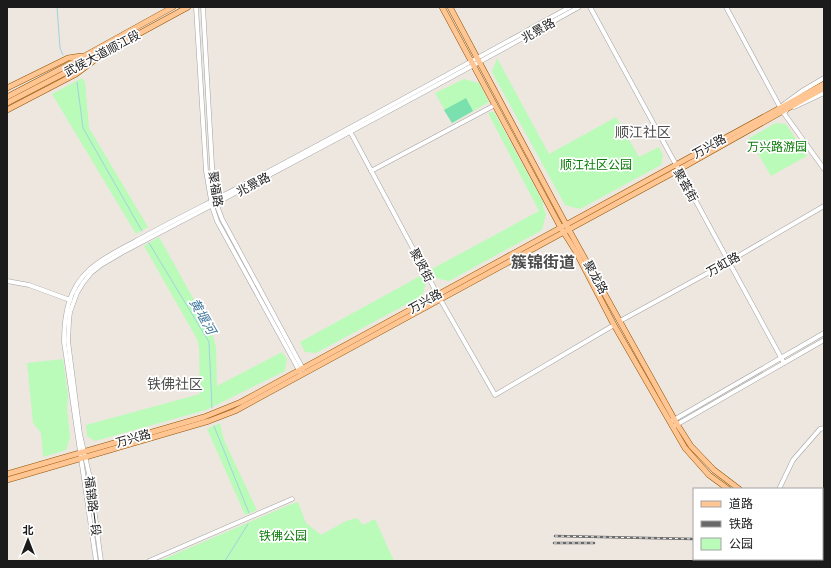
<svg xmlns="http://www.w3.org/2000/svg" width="831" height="568" viewBox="0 0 831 568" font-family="Mulish,'Noto Sans SC',sans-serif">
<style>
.park{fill:#bbfbb9}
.pitch{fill:#7ae0ae}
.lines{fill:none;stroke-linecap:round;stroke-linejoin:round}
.stream{stroke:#9ed5dd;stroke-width:1}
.minor-casing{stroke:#a2a2a2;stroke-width:5}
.major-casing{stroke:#925300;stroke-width:6}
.minor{stroke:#fff;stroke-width:4}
.major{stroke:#ffc593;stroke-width:5}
.rail-casing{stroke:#696969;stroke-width:2.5}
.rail{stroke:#fff;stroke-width:1;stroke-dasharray:3;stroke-linecap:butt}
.labels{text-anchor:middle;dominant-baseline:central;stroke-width:3.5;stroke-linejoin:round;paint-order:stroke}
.street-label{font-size:12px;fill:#1b1b1b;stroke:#fff}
.park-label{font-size:12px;fill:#097b07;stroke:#fff}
.water-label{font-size:13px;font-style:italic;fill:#40789d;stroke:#fff}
.quarter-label{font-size:14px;fill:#4e4e4e;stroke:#fff}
.district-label{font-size:16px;font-weight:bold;fill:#4e4e4e;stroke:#fff}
</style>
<rect width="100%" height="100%" fill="#ede7e0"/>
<g class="park">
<path d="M497,58L549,154L616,117L639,157L659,147L663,155L661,165L580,209L565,205L492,72Z"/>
<path d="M82,78L85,82L89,128L148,227L136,234L52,94Z"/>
<path d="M464,79L479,83L489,102L452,123L435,93Z"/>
<path d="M491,112H494L543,202V207L546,214L542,230L449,281L435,278L430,270L539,211L488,113Z"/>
<path d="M776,123L786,124L807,156L771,176L749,138Z"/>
<path d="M159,237L212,332L216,347L217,386L282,352L287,359L285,371L206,410L95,441L87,436L86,425L200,394L199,348L197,339L144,246Z"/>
<path d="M422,275L426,283L422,296L316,353L305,352L300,342Z"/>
<path d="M63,359L68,396L67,408L70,437L66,450L43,457L41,433L33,423L27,363Z"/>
<path d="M220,423L224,440L257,510L245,515L207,429Z"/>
<path d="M298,502L306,523L321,535L346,521L357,518L363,525L375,519L394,561H159L289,505Z"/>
</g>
<path class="pitch" d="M466,98L473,111L452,123L444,110Z"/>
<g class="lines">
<g class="stream">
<path d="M57,7L60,48L63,55"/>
<path d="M77,82L83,128L142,231"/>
<path d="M149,243L209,342L212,408"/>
<path d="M214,426L249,513"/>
<path d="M7,560V561"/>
<path d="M225,561L248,524"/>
</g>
<g class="minor-casing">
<g id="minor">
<path d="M196,7L206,171L212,206L217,221L300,372"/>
<path d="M203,7L213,183L216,203L222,219L303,369"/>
<path d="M590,7L784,363"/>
<path d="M726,7L780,107L802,91L824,78"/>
<path d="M794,107L824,93"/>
<path d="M786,111L783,112L824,169"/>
<path d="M351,133L440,299L495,395L614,325"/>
<path d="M371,171L495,105"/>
<path d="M7,281L29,285L70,300"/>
<path d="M620,321L728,262L824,206"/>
<path d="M672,421L824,333"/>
<path d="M676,425L824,340"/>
<path d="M779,489L793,460L820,429L824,428"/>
<path d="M96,561L64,342C64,316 68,289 89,270C102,258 119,250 134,242C170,222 207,204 243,185C353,127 461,67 570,7"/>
<path d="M101,561L90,478L80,434L68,341L69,321L70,312L77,293L83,283L91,273L101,265L123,252C276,172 428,91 579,7"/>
<path d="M149,561L292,499"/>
</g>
</g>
<g class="major-casing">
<g id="major">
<path d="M442,7L561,228L576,252L614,325L685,448L709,475L728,489"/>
<path d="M450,7L569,230L677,424L691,446L714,470L739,489"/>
<path d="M7,88L68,58L81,56"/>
<path d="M7,97L70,64L173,7"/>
<path d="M7,103L109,50L188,7"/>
<path d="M7,110L76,74L96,59"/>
<path d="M7,474L204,417L241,402L824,84"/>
<path d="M7,480L209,421L235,411L678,170L824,88"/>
<path d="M822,550L824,551"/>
<path d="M822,557L824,559"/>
</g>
</g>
<use href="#minor" class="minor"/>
<use href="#major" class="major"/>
<g class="rail-casing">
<g id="rail">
<path d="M555,536L694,539"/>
<path d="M554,543H594"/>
<path d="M822,546H824"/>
</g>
</g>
<use href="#rail" class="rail"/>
</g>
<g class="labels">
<g class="street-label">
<text transform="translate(538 30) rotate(-29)">兆景路</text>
<text transform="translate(102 53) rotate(-28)">武侯大道顺江段</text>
<text transform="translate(709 146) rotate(-29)">万兴路</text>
<text transform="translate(253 184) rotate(-28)">兆景路</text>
<text transform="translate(686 185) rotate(61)">聚荟街</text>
<text transform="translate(216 189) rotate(81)">聚福路</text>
<text transform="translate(723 264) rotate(-29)">万虹路</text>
<text transform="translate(422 265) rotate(62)">聚贤街</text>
<text transform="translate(596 277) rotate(61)">聚龙路</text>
<text transform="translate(425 301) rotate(-29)">万兴路</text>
<text transform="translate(133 438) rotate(-16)">万兴路</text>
<text transform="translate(93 506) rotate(83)">福锦路一段</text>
</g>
<g class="park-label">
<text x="777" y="146">万兴路游园</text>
<text x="596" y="164">顺江社区公园</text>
<text x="283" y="535">铁佛公园</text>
</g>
<g class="water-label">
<text transform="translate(203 316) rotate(60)">黄堰河</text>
</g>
<g class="quarter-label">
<text x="643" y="132">顺江社区</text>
<text x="175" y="384">铁佛社区</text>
</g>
<g class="district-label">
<text x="543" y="262">簇锦街道</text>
</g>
</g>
<rect width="831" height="568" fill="none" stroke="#1b1b1b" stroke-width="16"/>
<rect x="693" y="488" width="130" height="72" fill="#ffffff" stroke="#a4a4a4"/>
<rect x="701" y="501" width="20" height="6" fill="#ffc593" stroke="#a4a4a4"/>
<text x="729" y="508" font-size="12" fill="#1b1b1b">道路</text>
<rect x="701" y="521" width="20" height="6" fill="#696969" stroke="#a4a4a4"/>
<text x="729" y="528" font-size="12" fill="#1b1b1b">铁路</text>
<rect x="701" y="538" width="20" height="12" fill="#bbfbb9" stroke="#a4a4a4"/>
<text x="729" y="548" font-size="12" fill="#1b1b1b">公园</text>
<g transform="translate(28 540)" stroke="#ffffff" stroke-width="3" paint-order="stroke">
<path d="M0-3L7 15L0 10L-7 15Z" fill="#1b1b1b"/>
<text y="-6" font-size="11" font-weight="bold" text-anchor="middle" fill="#1b1b1b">北</text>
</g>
</svg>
